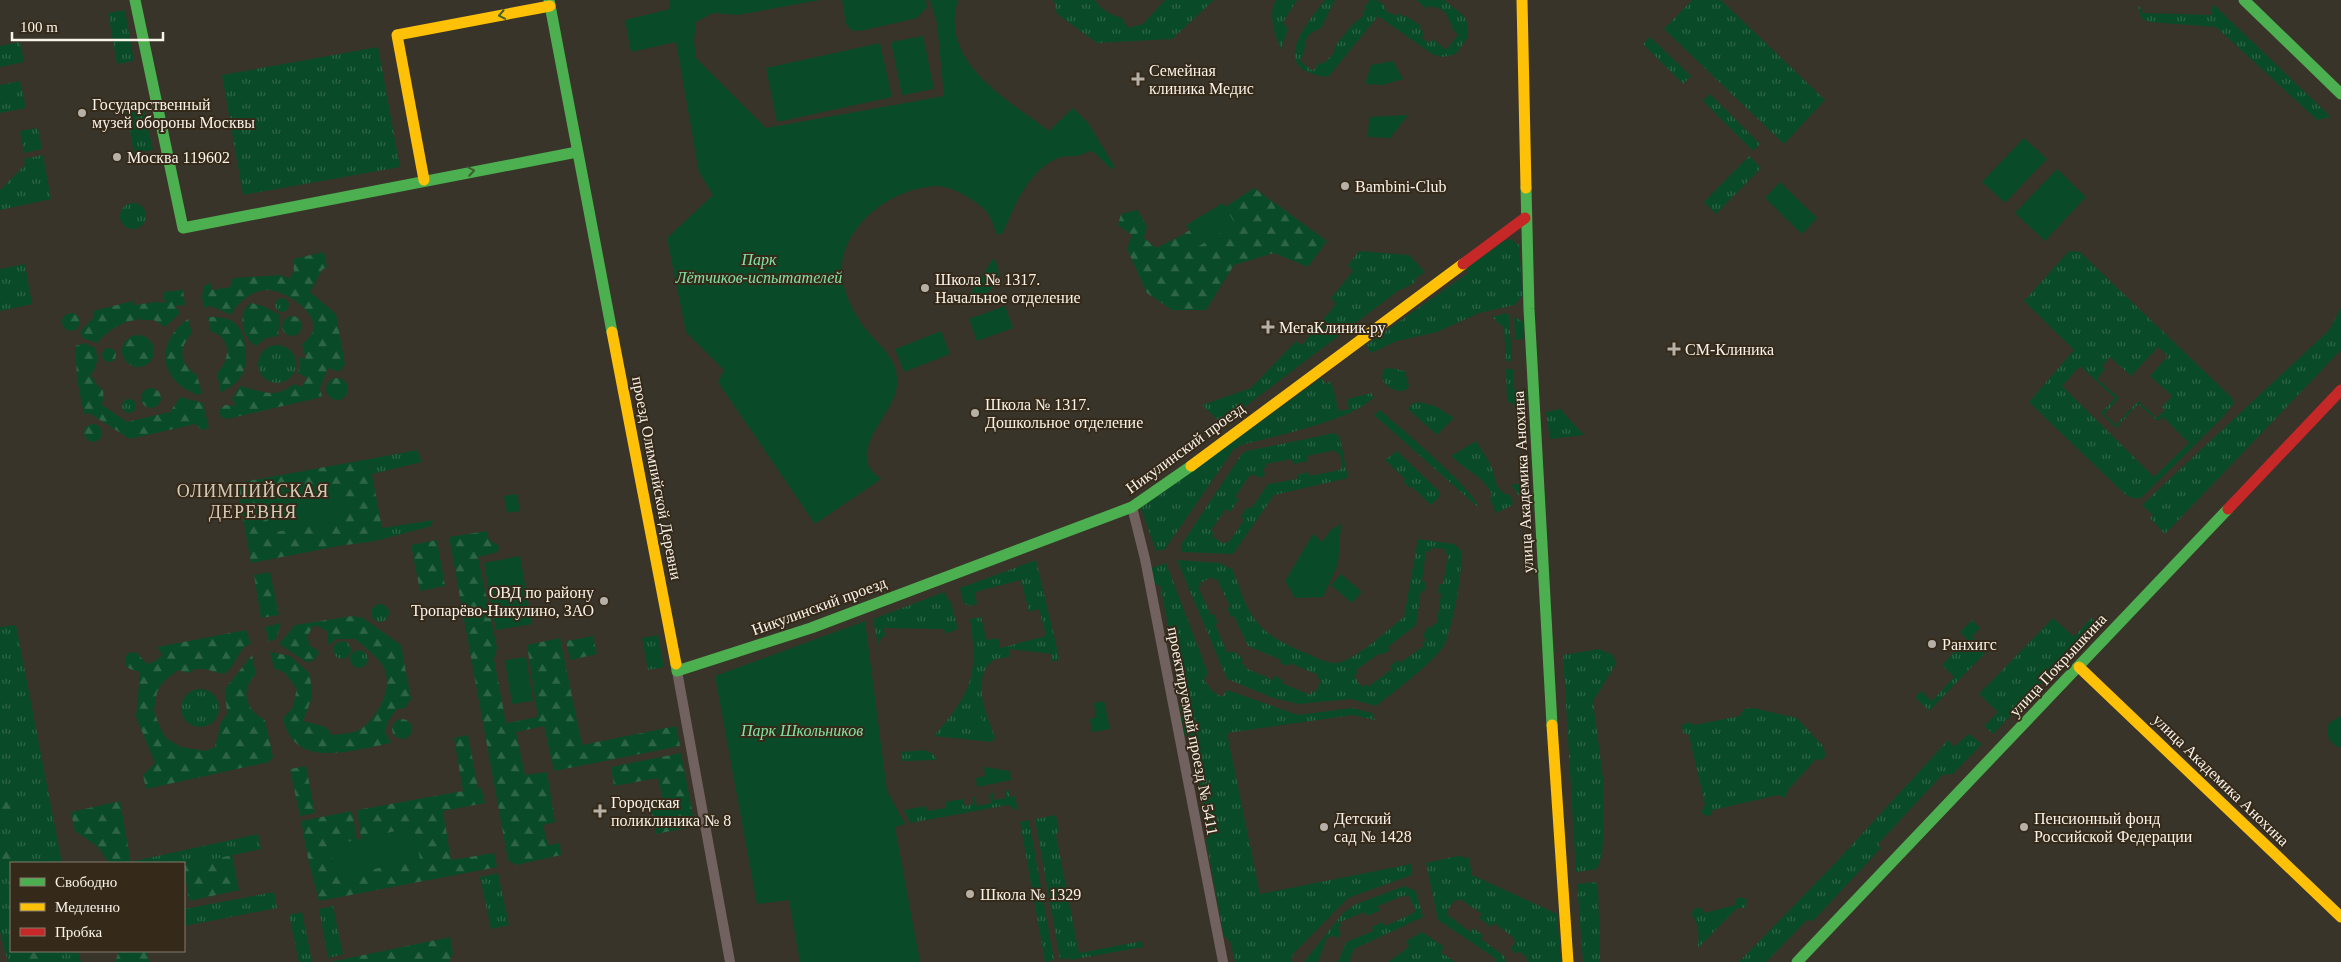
<svg xmlns="http://www.w3.org/2000/svg" width="2341" height="962" viewBox="0 0 2341 962" font-family="'Times New Roman',serif">
<style>
.grass{fill:url(#grass-tufts);fill-rule:evenodd}
.forest{fill:url(#forest-firs)}
.park{fill:#094b28}
.lines{fill:none;stroke-linecap:round;stroke-linejoin:round}
.street{stroke:#71615f;stroke-width:10}
.fast{stroke:#4caf50;stroke-width:11}
.slow{stroke:#ffc107;stroke-width:11}
.jam{stroke:#c62828;stroke-width:11}
.oneway{stroke:#3e5f30}
.poi-dot{fill:#b6b0a6;stroke:#352a1a;stroke-width:2}
.labels{text-anchor:middle;dominant-baseline:central;stroke-width:4;stroke-linejoin:round;paint-order:stroke}
.poi-label{font-size:16px;fill:#faf3e9;stroke:#352a1a;text-anchor:start}
.park-label{font-size:16px;font-style:italic;fill:#83e1a3;stroke:#352a1a}
.street-label{font-size:16px;fill:#faf3e9;stroke:#352a1a}
.neighbourhood-label{font-size:18px;letter-spacing:1px;fill:#d6c9b5;stroke:#352a1a}
</style>
<defs>
<pattern id="grass-tufts" width="24" height="20" patternUnits="userSpaceOnUse" patternTransform="scale(1.25)"><rect width="24" height="20" fill="#094b28"/><path d="M3 7l-1-3M5 7V3M7 7l1-3M15 17l-1-3M17 17v-4M19 17l1-3" fill="none" stroke="#2e6547"/></pattern>
<pattern id="forest-firs" width="22" height="20" patternUnits="userSpaceOnUse" patternTransform="scale(1.25)"><rect width="22" height="20" fill="#094b28"/><path d="M5 1l3.5 6h-7zM16 11l3.5 6h-7z" fill="#2e6547"/></pattern>
</defs>
<rect width="100%" height="100%" fill="#39342a"/>
<g class="grass">
<path d="M1054,0H1095C1101,10 1111,15 1122,18L1128,28L1143,24L1165,0H1214L1172,39L1097,43L1057,14Z"/>
<path d="M1276,0H1297L1283,22L1288,29L1281,49C1274,35 1268,13 1276,0Z"/>
<path d="M1325,0H1335L1321,28C1298,37 1310,45 1300,61L1313,71L1320,62L1323,64L1334,53L1335,46L1352,25L1364,15L1362,13L1366,9L1364,7L1370,0H1377L1384,5L1386,11L1397,16L1399,13L1404,17L1406,16L1421,26L1419,28L1424,32L1422,38L1429,43L1433,39L1446,50L1458,35C1446,25 1454,10 1430,6L1427,9L1416,0H1444L1464,16L1468,25V37L1456,54L1443,57L1432,54L1378,16L1328,77C1268,70 1303,28 1325,0Z"/>
<path d="M1692,0H1721L1825,100L1784,144L1664,29Z"/>
<path d="M2213,4L2331,117L2317,120L2216,27L2149,22L2142,19L2138,8L2139,6L2143,13L2211,15Z"/>
<path d="M125,10L134,61L117,64L108,13Z"/>
<path d="M1650,37L1691,76L1683,84L1643,44Z"/>
<path d="M20,42L24,62L0,67V46Z"/>
<path d="M378,47L400,167L243,195L222,75Z"/>
<path d="M20,81L26,108L0,113V85Z"/>
<path d="M1710,94L1760,144L1753,151L1703,101Z"/>
<path d="M142,101L153,150L134,153L125,104Z"/>
<path d="M38,128L42,149L24,153L20,131Z"/>
<path d="M43,155L51,199L0,210V190L25,165L24,159Z"/>
<path d="M1749,156L1761,168L1716,214L1704,202Z"/>
<circle cx="133" cy="216" r="13"/>
<path d="M1511,239L1519,245L1523,295L1515,305L1479,313L1437,332L1397,341L1371,353L1366,345L1468,273L1466,269L1504,241Z"/>
<path d="M1359,251L1409,255L1425,272L1416,278L1414,283L1398,291L1222,424L1202,405L1251,388L1296,341L1302,345L1336,304L1331,298L1353,271L1348,265Z"/>
<path d="M2069,251L2080,252L2232,398L2234,403L2223,417L2142,497L2136,499L2127,496L2029,402L2074,350L2024,301ZM2158,347L2168,356L2150,376L2172,396L2162,407L2165,410L2157,418L2138,401L2116,425L2104,414L2119,398L2097,379L2105,369L2102,366L2110,357L2131,376ZM2080,366L2115,398L2101,413L2116,428L2138,404L2158,421L2163,417L2189,443L2154,477L2062,386Z"/>
<path d="M25,264L32,304L0,311V269Z"/>
<circle cx="282" cy="305" r="7"/>
<path d="M2341,308V350L2165,534L2150,518L2153,515L2142,505L2329,330Z"/>
<path d="M1506,313L1509,315L1512,361H1506L1504,328L1492,317Z"/>
<path d="M1514,317L1523,322L1524,339L1515,340Z"/>
<circle cx="277" cy="364" r="19"/>
<path d="M1390,368L1405,371L1409,386L1405,391C1392,392 1377,384 1384,369Z"/>
<path d="M1506,369H1513V390L1526,389L1527,399L1519,407L1507,401Z"/>
<path d="M1321,378L1326,384L1331,381L1339,411L1349,409L1347,399L1372,393L1373,398C1350,421 1274,436 1241,445L1234,449L1165,549L1156,551L1141,508Z"/>
<circle cx="129" cy="406" r="7"/>
<path d="M1418,402L1435,406L1454,418L1437,435L1408,409L1412,404Z"/>
<path d="M1560,409L1584,435L1550,439L1546,412Z"/>
<path d="M1380,410C1398,426 1475,490 1479,508L1374,415Z"/>
<path d="M1335,433L1340,438L1348,478L1274,495L1233,554L1181,552V545L1241,455L1246,451ZM1336,450V453H1340L1342,467L1340,470L1309,476L1308,472L1297,475V479L1268,484L1251,509L1247,507L1241,517L1244,520L1228,543L1226,541L1224,544L1212,536L1214,533L1211,530L1226,509L1230,512L1239,499L1235,497L1250,475H1255L1260,478L1265,475L1263,468L1267,467L1266,464L1292,459L1293,464L1308,461L1307,456Z"/>
<path d="M1476,441C1481,449 1487,458 1491,466C1497,478 1494,492 1510,495L1513,502L1511,506L1496,513L1490,499L1492,494C1482,475 1465,470 1451,456Z"/>
<path d="M417,450L422,462L372,474L369,459Z"/>
<path d="M1397,451L1440,492V496L1431,505L1412,487L1410,488L1403,481L1405,479L1385,460Z"/>
<path d="M1530,482L1532,501L1524,502L1511,485Z"/>
<path d="M433,520L431,526L376,541L382,528Z"/>
<path d="M1418,539L1454,544L1461,550C1464,567 1452,633 1443,647C1429,666 1395,691 1376,706L1351,699L1299,704L1273,698L1227,679L1177,560L1220,563L1233,570C1251,622 1256,632 1308,654C1317,658 1331,666 1341,662C1364,654 1385,631 1404,617ZM1431,548L1445,549V554H1448L1443,584H1439L1438,593L1441,594L1437,623L1433,624V627H1428L1423,635L1426,640L1422,643L1424,646L1400,663L1398,660L1390,666L1392,669L1368,687L1366,684L1362,687L1354,676L1358,673L1356,670L1380,653L1382,655L1390,650L1388,647L1416,625L1421,591H1425L1426,582L1422,581L1426,551L1430,552ZM1212,577L1214,580L1217,579L1230,607L1227,608L1231,617L1234,616L1248,646L1281,660L1280,663L1288,666L1290,663L1318,675L1317,678L1321,680L1316,692L1311,691L1310,695L1282,683L1283,680L1274,676L1273,680L1245,668L1246,666L1242,664L1243,659L1235,652H1227L1215,624L1218,623L1214,614L1211,615L1198,587L1201,586L1200,583Z"/>
<path d="M1036,560L1059,657L1057,661H1052V654L1010,649L1009,657C1003,658 995,658 991,662C971,680 987,717 995,737L992,742L934,736C971,693 979,676 970,619L981,617L987,640L998,638L1000,648L1046,636L1039,609L1029,612L1021,580L975,592L977,604L968,606L963,602L960,588Z"/>
<path d="M1166,563L1208,673L1204,680L1212,691L1222,697L1227,690L1298,715L1352,708L1372,713L1375,720L1353,715L1227,733L1260,894L1411,864L1412,875L1348,898L1293,954L1291,962H1235L1230,941L1224,936L1206,840L1210,835L1190,739L1184,734L1180,707L1184,703L1160,585H1154L1151,568Z"/>
<path d="M944,592L951,603L958,629L945,634L944,629L884,628L885,636L881,638L878,645L873,619Z"/>
<circle cx="380" cy="613" r="9"/>
<path d="M2053,618L2074,637L2091,618L2098,624L1993,734L1984,726L1998,712L1979,694Z"/>
<path d="M1972,620L1980,628L1972,637L1987,651L1929,711L1915,697L1921,691L1932,701L1954,677L1942,665L1967,639L1960,632Z"/>
<path d="M16,625L62,863H11V951H78L81,962H8L0,932V627Z"/>
<path d="M658,635L664,667L648,670L642,638Z"/>
<circle cx="342" cy="650" r="9"/>
<path d="M1599,649L1613,655L1616,664L1593,701L1603,778V840L1602,855L1597,869L1576,872L1563,655Z"/>
<circle cx="359" cy="659" r="9"/>
<circle cx="200" cy="708" r="19"/>
<path d="M1753,708L1797,718L1822,745L1826,755L1822,760L1816,759L1788,790L1785,798L1778,795L1713,810L1711,815L1706,816L1701,812L1705,805L1689,735L1683,733L1682,725L1690,722L1694,725L1740,716L1744,709Z"/>
<path d="M1969,734L1982,744L1953,774L1942,775L1878,844L1881,848L1813,921L1807,920L1766,962H1739L1840,858L1948,740L1954,747Z"/>
<path d="M925,750L933,754L937,760L901,761V752Z"/>
<path d="M1009,790L1010,797L1015,796L1018,811L1008,805L910,823L904,810L926,806L927,811L946,808L945,802L963,799L965,806L974,804L973,797H975L977,806L991,803L990,794L993,793L994,800L1006,798L1005,791Z"/>
<path d="M1056,815L1059,831L1056,835L1079,953L1142,941L1143,947L1070,960L1069,958L1060,959L1035,819Z"/>
<path d="M1029,820L1054,960L1045,962L1020,822Z"/>
<path d="M258,834L261,849L184,866V863H135L134,861Z"/>
<path d="M1457,856L1469,858L1472,875L1557,914L1561,962H1527L1526,955H1522L1521,952L1514,953L1511,948L1515,943L1514,938L1494,923L1491,927L1479,918L1482,914L1460,899L1458,901L1455,900L1447,911L1448,915L1470,932L1473,928L1483,935L1481,939L1504,956L1506,962H1496L1495,958L1438,920L1426,863Z"/>
<path d="M498,873L509,925L491,929L480,877Z"/>
<path d="M1595,882L1598,885L1600,962H1583L1577,884Z"/>
<path d="M1404,886L1416,891L1423,917L1354,949L1349,962H1338L1346,942L1373,931L1372,927L1383,922L1385,926L1414,913L1415,909L1409,896L1407,897L1405,895L1378,906L1380,911L1366,916L1364,912L1340,922L1341,926L1338,927L1341,934L1337,938L1331,935L1330,938L1327,937L1318,962H1304L1343,913L1354,905Z"/>
<path d="M274,892L277,908L184,926V909Z"/>
<path d="M1740,897L1747,900L1745,908H1737L1697,949C1700,938 1699,924 1692,915L1693,910L1699,907L1705,913L1735,905V900Z"/>
<path d="M333,906L343,954L328,958L319,909Z"/>
<path d="M302,912L312,962H299L289,915Z"/>
<path d="M1422,932L1443,946L1442,953L1455,962H1388L1409,947L1406,941Z"/>
</g>
<g class="forest">
<path d="M1254,188L1327,241L1308,267L1274,253L1234,265L1206,310H1172L1147,293L1127,249L1132,235L1118,225L1121,214L1137,210L1147,226L1144,238L1156,248L1182,235Z"/>
<path d="M324,252L327,267L322,270L310,292L336,314L345,365L339,372L328,368L320,388L322,397L227,419L221,417L219,410L225,405L236,406L232,399L240,386C262,391 274,400 294,384L301,387L307,378L298,373L300,357L306,359L302,345C306,340 311,337 313,330C318,312 284,290 268,290C252,290 237,302 231,315L211,306L204,308L202,297L204,286L211,283L212,290L230,287L233,278L281,275L289,279L294,271L293,259Z"/>
<path d="M183,290L185,305L175,306L180,313L165,327L154,320H141L137,316L138,320C123,320 106,332 97,343L83,338L80,332L94,317L93,311L133,301L134,305L156,302L165,303L163,292Z"/>
<path d="M251,303L263,306L280,315L278,336L266,338L256,346C242,338 236,312 251,303Z"/>
<circle cx="71" cy="322" r="9"/>
<circle cx="292" cy="326" r="10"/>
<path d="M208,317C216,317 228,317 235,323C247,333 249,362 242,375C238,383 228,388 221,393L217,373C231,359 232,337 210,331Z"/>
<path d="M188,319L192,333C178,348 179,364 197,375L202,394L199,395C159,382 154,343 188,319Z"/>
<circle cx="138" cy="351" r="16"/>
<path d="M84,343L95,348C99,358 97,369 89,377H93C98,394 107,381 102,405L127,422L170,412L180,397L203,403L209,428L202,430L195,424L130,439L89,413L84,414L77,379L75,346Z"/>
<circle cx="109" cy="355" r="7"/>
<circle cx="337" cy="389" r="11"/>
<circle cx="151" cy="398" r="10"/>
<circle cx="93" cy="433" r="9"/>
<path d="M369,459L382,528L376,541L338,546L251,563L237,483Z"/>
<path d="M487,531L489,540L499,546L498,552L478,557L497,648L494,659L506,723L538,717L527,645L560,638L582,745L676,726L680,746L554,771L544,726L516,732L525,775L547,772L555,822L543,825L548,845L560,843L561,855L516,865L508,860L449,537Z"/>
<path d="M437,540L445,586L420,591L411,545Z"/>
<path d="M270,572L279,615L261,618L254,575Z"/>
<path d="M352,616L363,618L401,645L411,699L405,708L397,709L388,721L385,732L391,743C353,750 293,771 283,718L292,709L297,689L285,673L274,668L270,652L290,656L310,674L312,697L303,721L326,727L332,735C340,734 352,734 359,730C377,719 395,687 383,666C377,656 363,646 355,639H336L330,645L328,643V632L318,626H313L307,637L310,646L317,650L319,653L313,661L306,662L279,644L295,625Z"/>
<path d="M281,623L276,639L269,642L265,627Z"/>
<path d="M246,630L251,643L243,648L231,668L224,674C210,672 201,664 188,673L178,670L163,682L157,692L154,710L160,728L167,739L181,747L205,751L215,747L221,722L227,714L225,689L252,655L256,674C240,690 245,710 265,720L273,757L269,762L146,789L143,775L155,763L136,717L140,672L130,669L125,665L126,656L130,652L137,653L147,664L155,661L163,655L157,647Z"/>
<path d="M593,636L597,654L570,660L566,641Z"/>
<circle cx="402" cy="729" r="10"/>
<path d="M468,735L478,788H481L485,803L443,811L451,860L494,853L497,867L319,901L309,863L301,821L352,811L357,840L330,846L413,828L361,839L357,810L463,791L454,738Z"/>
<path d="M681,753L695,826L656,834L650,803L663,801L658,778L614,786L611,767Z"/>
<path d="M306,766L315,813L300,816L290,769Z"/>
<path d="M0,785L11,808V817L2,818L0,814Z"/>
<path d="M120,801L131,863H109L98,847L75,831L71,812Z"/>
<path d="M3,833L11,835L21,863H11V885L0,860V836Z"/>
<path d="M232,855L239,890L189,901L184,866Z"/>
<path d="M450,937L453,953L449,962H330Z"/>
<path d="M25,951H44L45,962H25Z"/>
<path d="M119,951H147L149,962H115Z"/>
</g>
<g class="park">
<path d="M669,0H820L738,15L713,13L696,22L694,41L696,58L766,128L944,96L937,23L930,0H958C939,63 1007,99 1049,131L1073,108L1088,123L1115,167L1111,169L1095,153L1088,151C1079,159 1069,154 1058,158C1029,170 1014,206 1003,233L997,235C994,228 991,216 986,211C977,201 950,185 936,186C896,188 853,217 843,257C837,283 853,315 870,334C884,350 899,361 897,385C896,410 855,443 870,468C872,472 877,476 881,479L815,524L718,382L724,370L686,332L667,238L713,195L699,172L676,42L631,52L625,20L670,9Z"/>
<path d="M842,0H926L927,7L917,18L860,31L851,30L846,24Z"/>
<path d="M923,36L934,89L902,95L891,42Z"/>
<path d="M880,43L892,97L777,122L766,68Z"/>
<path d="M1393,61L1403,79L1383,85L1365,84L1371,65Z"/>
<path d="M1408,115L1390,138L1368,137L1369,117Z"/>
<path d="M2024,138L2047,159L2005,203L1982,182Z"/>
<path d="M2057,169L2086,197L2045,241L2015,213Z"/>
<path d="M1780,182L1817,218L1802,234L1765,198Z"/>
<path d="M1223,203L1235,224L1199,246L1186,225Z"/>
<path d="M993,259L996,261L1000,278C991,291 979,304 963,305Z"/>
<path d="M1005,306L1013,328L977,341L969,319Z"/>
<path d="M941,331L950,354L904,372L895,349Z"/>
<path d="M338,488L344,520L270,533L264,501Z"/>
<path d="M517,494L520,511L507,513L504,496Z"/>
<path d="M1341,524L1338,564L1323,597L1295,598L1285,581L1313,534L1322,542L1331,530Z"/>
<path d="M520,556L532,624L496,630L484,563Z"/>
<path d="M1341,574L1362,592L1352,603L1331,585Z"/>
<path d="M865,621L887,791L905,824L895,827L920,962H800L789,900L757,904L715,676Z"/>
<path d="M526,657L533,701L512,704L505,660Z"/>
<path d="M1104,701L1110,729L1092,732L1090,719L1096,717L1094,703Z"/>
<path d="M980,712L984,731L976,732L970,727L968,715Z"/>
<path d="M2341,716V748C2329,744 2325,735 2329,723Z"/>
<path d="M984,767L1010,771L1011,780L977,787L976,778L985,776Z"/>
<path d="M413,827L420,859L337,877L330,846Z"/>
</g>
<g class="lines">
<g class="street">
<path d="M1132,507L1145,559L1223,962"/>
<path d="M677,671L730,962"/>
</g>
<g class="fast">
<path d="M135,0L183,228L577,152"/>
<path d="M549,0L612,332"/>
<path d="M2244,0L2341,94"/>
<path d="M1526,188L1529,309L1552,725"/>
<path d="M676,664L677,671L811,628L1132,507L1191,466"/>
<path d="M1797,962L2228,509"/>
</g>
<g class="slow">
<path d="M1522,0L1526,188"/>
<path d="M424,180L397,35L550,6"/>
<path d="M612,332L676,664"/>
<path d="M1191,466L1463,264"/>
<path d="M2079,667L2341,917"/>
<path d="M1552,725L1568,962"/>
</g>
<g class="jam">
<path d="M1463,264L1525,218"/>
<path d="M2228,509L2341,390"/>
</g>
</g>
<defs><path id="oneway-chevron" d="M-2-3.5L2.5 0L-2 3.5" fill="none" stroke-width="1.6" stroke-linecap="round" stroke-linejoin="round" transform="scale(1.25)"/></defs>
<g class="oneway">
<use href="#oneway-chevron" transform="translate(502 15) rotate(169)"/>
<use href="#oneway-chevron" transform="translate(471 171) rotate(-10)"/>
</g>
<g class="poi-dot">
<path d="M1135.5 71.5h5v5h5v5h-5v5h-5v-5h-5v-5h5z"/>
<circle cx="82" cy="113" r="5"/>
<circle cx="117" cy="157" r="5"/>
<circle cx="1345" cy="186" r="5"/>
<circle cx="925" cy="288" r="5"/>
<path d="M1265.5 319.5h5v5h5v5h-5v5h-5v-5h-5v-5h5z"/>
<path d="M1671.5 341.5h5v5h5v5h-5v5h-5v-5h-5v-5h5z"/>
<circle cx="975" cy="413" r="5"/>
<circle cx="604" cy="601" r="5"/>
<circle cx="1932" cy="644" r="5"/>
<path d="M597.5 803.5h5v5h5v5h-5v5h-5v-5h-5v-5h5z"/>
<circle cx="1324" cy="827" r="5"/>
<circle cx="2024" cy="827" r="5"/>
<circle cx="970" cy="894" r="5"/>
</g>
<g class="labels">
<g class="poi-label">
<text x="1149" y="70">Семейная<tspan x="1149" dy="18">клиника Медис</tspan></text>
<text x="92" y="104">Государственный<tspan x="92" dy="18">музей обороны Москвы</tspan></text>
<text x="127" y="157">Москва 119602</text>
<text x="1355" y="186">Bambini-Club</text>
<text x="935" y="279">Школа № 1317.<tspan x="935" dy="18">Начальное отделение</tspan></text>
<text x="1279" y="327">МегаКлиник.ру</text>
<text x="1685" y="349">СМ-Клиника</text>
<text x="985" y="404">Школа № 1317.<tspan x="985" dy="18">Дошкольное отделение</tspan></text>
<text x="594" y="592" text-anchor="end">ОВД по району<tspan x="594" dy="18">Тропарёво-Никулино, ЗАО</tspan></text>
<text x="1942" y="644">Ранхигс</text>
<text x="611" y="802">Городская<tspan x="611" dy="18">поликлиника № 8</tspan></text>
<text x="1334" y="818">Детский<tspan x="1334" dy="18">сад № 1428</tspan></text>
<text x="2034" y="818">Пенсионный фонд<tspan x="2034" dy="18">Российской Федерации</tspan></text>
<text x="980" y="894">Школа № 1329</text>
</g>
<g class="park-label">
<text x="759" y="259">Парк<tspan x="759" dy="18">Лётчиков-испытателей</tspan></text>
<text x="802" y="730">Парк Школьников</text>
</g>
<g class="street-label">
<text transform="translate(1185 448) rotate(-36)">Никулинский проезд</text>
<text transform="translate(657 478) rotate(79)">проезд Олимпийской Деревни</text>
<text transform="translate(1523 482) rotate(-93)">улица Академика Анохина</text>
<text transform="translate(819 606) rotate(-20)">Никулинский проезд</text>
<text transform="translate(2058 665) rotate(-47)">улица Покрышкина</text>
<text transform="translate(1193 731) rotate(79)">проектируемый проезд № 5411</text>
<text transform="translate(2221 780) rotate(44)">улица Академика Анохина</text>
</g>
<g class="neighbourhood-label">
<text x="253" y="491">ОЛИМПИЙСКАЯ<tspan x="253" dy="21">ДЕРЕВНЯ</tspan></text>
</g>
</g>
<rect x="10" y="862" width="175" height="90" fill="#352a1a" stroke="#847a6d"/>
<rect x="20" y="878" width="25" height="8" fill="#4caf50" stroke="#847a6d"/>
<text x="55" y="887" font-size="15" fill="#faf3e9">Свободно</text>
<rect x="20" y="903" width="25" height="8" fill="#ffc107" stroke="#847a6d"/>
<text x="55" y="912" font-size="15" fill="#faf3e9">Медленно</text>
<rect x="20" y="928" width="25" height="8" fill="#c62828" stroke="#847a6d"/>
<text x="55" y="937" font-size="15" fill="#faf3e9">Пробка</text>
<path d="M12 32v8h151v-8" fill="none" stroke="#faf3e9" stroke-width="2.5"/>
<text x="20" y="32" font-size="15" fill="#faf3e9" stroke="#352a1a" stroke-width="4" paint-order="stroke">100 m</text>
</svg>
